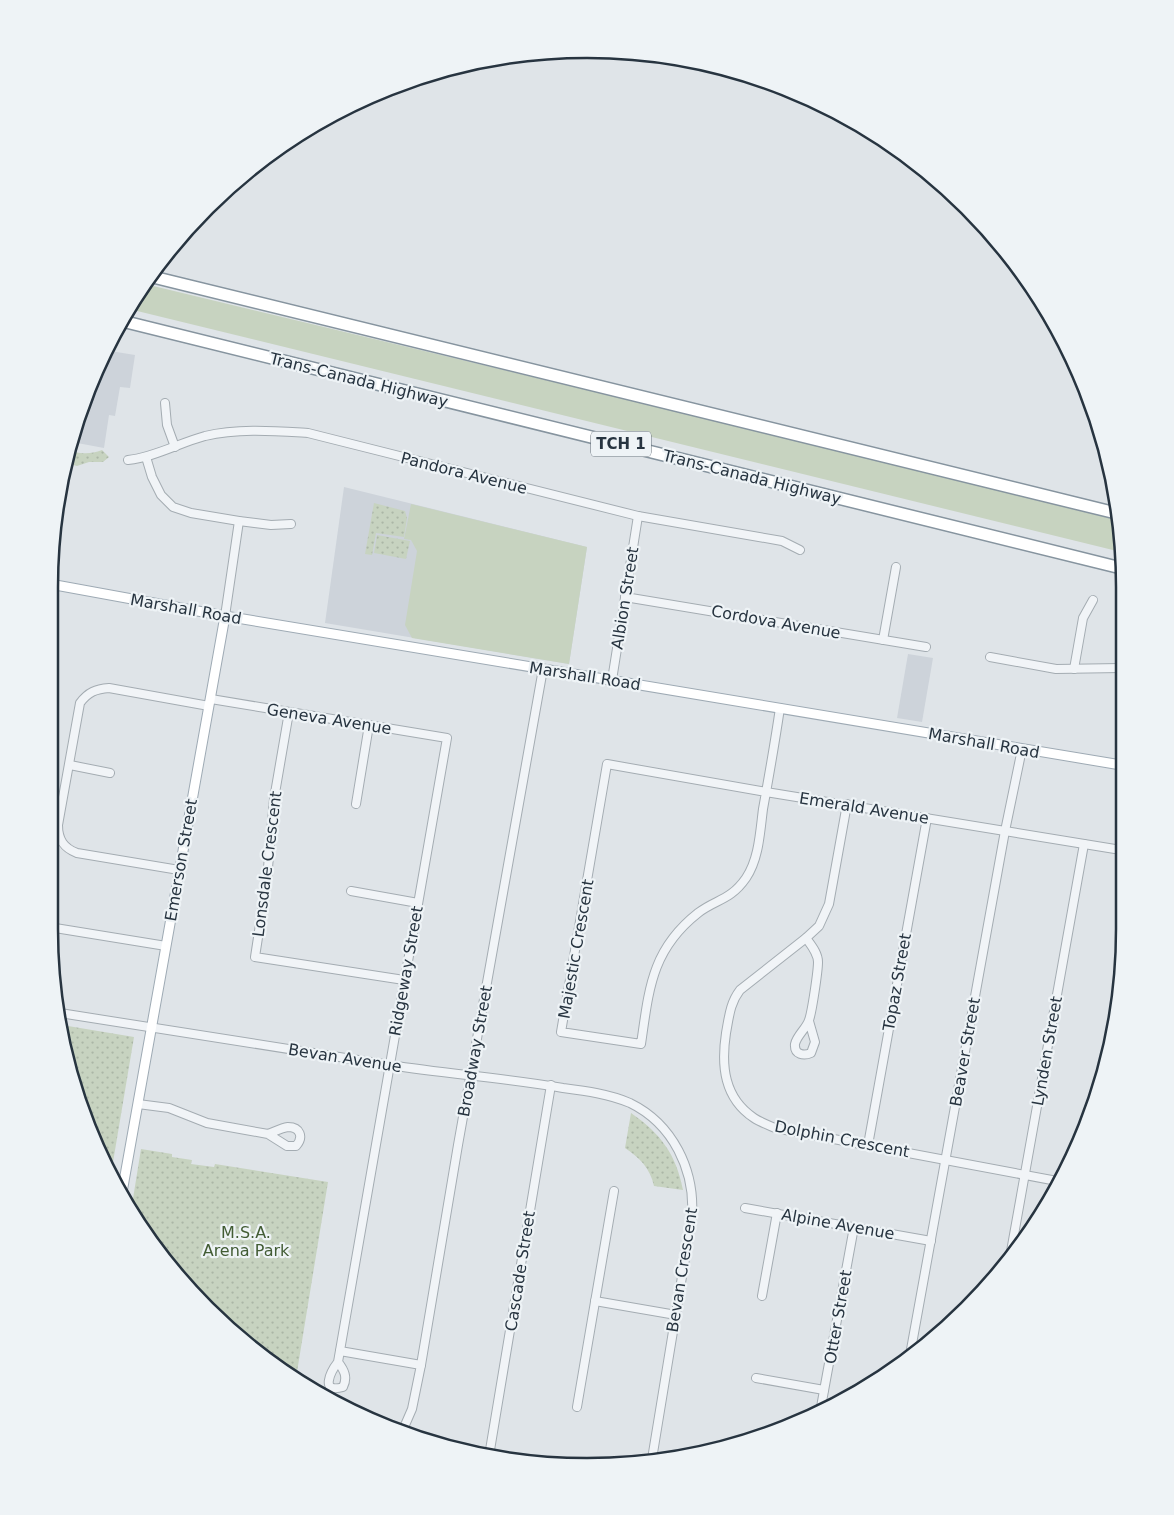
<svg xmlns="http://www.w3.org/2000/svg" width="1174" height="1515" viewBox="0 0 1174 1515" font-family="'DejaVu Sans',sans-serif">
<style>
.built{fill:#cdd3da}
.grass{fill:#c7d3c0}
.park{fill:url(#park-dots)}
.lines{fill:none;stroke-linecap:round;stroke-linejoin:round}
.minor-casing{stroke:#a4acb2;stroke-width:10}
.major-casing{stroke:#9eaab4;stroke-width:11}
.highway-casing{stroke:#86949f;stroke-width:14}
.minor{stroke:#f1f4f7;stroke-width:8}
.major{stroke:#fff;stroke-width:9}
.highway{stroke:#fff;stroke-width:11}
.labels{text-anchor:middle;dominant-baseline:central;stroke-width:4.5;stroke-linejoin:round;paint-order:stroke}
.shield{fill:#eef3f6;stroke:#636d77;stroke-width:1}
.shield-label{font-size:15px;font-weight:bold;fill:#273440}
.street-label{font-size:16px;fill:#273440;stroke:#eef3f6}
.park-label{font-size:16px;fill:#425c34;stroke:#eef3f6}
.rim{fill:none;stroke:#273440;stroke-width:2.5}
</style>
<defs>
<pattern id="park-dots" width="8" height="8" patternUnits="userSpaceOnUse" patternTransform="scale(1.25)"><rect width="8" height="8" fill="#c7d3c0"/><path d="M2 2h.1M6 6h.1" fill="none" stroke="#abb6a6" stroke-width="1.8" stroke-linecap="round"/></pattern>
</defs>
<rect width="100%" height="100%" fill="#dfe4e8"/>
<g class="built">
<path d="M104,350L135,355L130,388L120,387L115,416L109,415L104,448L72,442L77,414Z"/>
<path d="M344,487L587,547L569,664L325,623Z"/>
<path d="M908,654L933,658L922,722L897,718Z"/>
</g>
<g class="grass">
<path d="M145,284L770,434L1121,521V552L129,309Z"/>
<path d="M411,504L587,547L569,664L412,638L405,625L417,551L411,540L404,539Z"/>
</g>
<g class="park">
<path d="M102,450L109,457L103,462H89L77,466L70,464L69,455L74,452C84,454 92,454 102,450Z"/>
<path d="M374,503L405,511L407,518L404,537L376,533L372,555L365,554Z"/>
<path d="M377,535L410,541L406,559L374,553Z"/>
<path d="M62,1025L134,1037L111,1174L67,1068Z"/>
<path d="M631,1113C661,1134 676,1154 683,1190L654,1186C650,1168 640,1158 625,1148Z"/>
<path d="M141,1149L172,1154V1157L192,1160L191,1164L214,1167L215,1164L328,1182L296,1378L207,1309L131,1211Z"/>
</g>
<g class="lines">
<g class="minor-casing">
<g id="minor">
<path d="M165,403L167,425L175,447"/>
<path d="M146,457L152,477L161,495L173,507L191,513L239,521L271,525L291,524"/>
<path d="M128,460C155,457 179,443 205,436C238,428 275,431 308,433L638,516L782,541L800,550"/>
<path d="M625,597L926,647"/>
<path d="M225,616L239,521"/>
<path d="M883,640L896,567"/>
<path d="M990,657L1056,669L1121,668"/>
<path d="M1074,669L1083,618L1093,600"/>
<path d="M612,680L638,516"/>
<path d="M211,699L447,738L338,1362C331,1371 319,1394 343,1387C348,1377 344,1370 338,1362"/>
<path d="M780,708C775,742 769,776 763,809C760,832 759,859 746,878C730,901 716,899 698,913C651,950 649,990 641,1044L561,1032L607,764L766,792L1121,850"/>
<path d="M289,712L274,799L267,879L255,957L404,980"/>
<path d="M70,765L110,773"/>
<path d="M356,804L369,725"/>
<path d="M847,804L829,904L819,926L806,938L740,990C730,1003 729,1017 726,1033C721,1066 724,1098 754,1118C760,1122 768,1125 775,1128L1057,1181"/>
<path d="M179,870L77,853C64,848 58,840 58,825L80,703C88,692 96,689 109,688L209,706"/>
<path d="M351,891L418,903"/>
<path d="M49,927L166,946"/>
<path d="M806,938C811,945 818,953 818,962C818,971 812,1012 809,1020C806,1029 797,1035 795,1044C794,1055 804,1056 811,1053L815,1042L809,1021"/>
<path d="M60,1013L390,1065C447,1074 506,1078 563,1088C586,1091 609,1094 630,1103C673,1124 695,1170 692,1216L652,1459"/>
<path d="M138,1104L169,1108L207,1123L268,1134L287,1146H296C304,1137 300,1127 288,1127C281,1128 274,1132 268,1134"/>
<path d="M868,1145L927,818"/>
<path d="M745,1208L931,1241"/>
<path d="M1010,1257L1084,844"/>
<path d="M762,1296L777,1213"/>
<path d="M595,1301L676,1315"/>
<path d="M340,1351L421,1365"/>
<path d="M910,1355L1005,831L1022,749"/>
<path d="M756,1378L824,1390"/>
<path d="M577,1407L614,1191"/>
<path d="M821,1407L854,1227"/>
<path d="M402,1432L412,1409L421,1365L458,1145L543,669"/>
<path d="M489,1456L551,1085"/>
</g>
</g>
<g class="major-casing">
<g id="major">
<path d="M50,584L225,616L1121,765"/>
<path d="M121,1198L225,616"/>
</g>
</g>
<g class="highway-casing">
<g id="highway">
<path d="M149,276L1120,514"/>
<path d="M122,321L1121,568"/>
</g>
</g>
<use href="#minor" class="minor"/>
<use href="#major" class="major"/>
<use href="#highway" class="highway"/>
</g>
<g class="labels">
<rect class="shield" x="591" y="431.5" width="60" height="25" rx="4"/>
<g class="shield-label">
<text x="621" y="444">TCH 1</text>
</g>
<g class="street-label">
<text transform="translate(359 380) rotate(14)">Trans-Canada Highway</text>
<text transform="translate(464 473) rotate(14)">Pandora Avenue</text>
<text transform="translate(752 477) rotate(14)">Trans-Canada Highway</text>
<text transform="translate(625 598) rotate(-81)">Albion Street</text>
<text transform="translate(186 609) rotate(10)">Marshall Road</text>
<text transform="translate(776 622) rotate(10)">Cordova Avenue</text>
<text transform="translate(585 676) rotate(9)">Marshall Road</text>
<text transform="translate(329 719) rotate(9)">Geneva Avenue</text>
<text transform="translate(984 743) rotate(10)">Marshall Road</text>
<text transform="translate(864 808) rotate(9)">Emerald Avenue</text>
<text transform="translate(181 860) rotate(-80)">Emerson Street</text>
<text transform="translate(267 864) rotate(-83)">Lonsdale Crescent</text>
<text transform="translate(576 949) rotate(-80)">Majestic Crescent</text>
<text transform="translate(406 971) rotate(-80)">Ridgeway Street</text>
<text transform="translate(897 982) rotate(-80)">Topaz Street</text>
<text transform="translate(475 1051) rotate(-80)">Broadway Street</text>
<text transform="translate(1047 1051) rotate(-80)">Lynden Street</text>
<text transform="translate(965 1052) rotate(-80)">Beaver Street</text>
<text transform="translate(345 1058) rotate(9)">Bevan Avenue</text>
<text transform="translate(842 1139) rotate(11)">Dolphin Crescent</text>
<text transform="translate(838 1224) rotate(10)">Alpine Avenue</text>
<text transform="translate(682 1270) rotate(-81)">Bevan Crescent</text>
<text transform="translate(520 1271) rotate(-81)">Cascade Street</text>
<text transform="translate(838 1317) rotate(-80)">Otter Street</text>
</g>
<g class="park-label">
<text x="246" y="1232">M.S.A.<tspan x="246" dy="18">Arena Park</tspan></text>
</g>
</g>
<path d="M0 0H1174V1515H0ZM587 58H587A529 529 0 0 1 1116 587V929A529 529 0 0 1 587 1458H587A529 529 0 0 1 58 929V587A529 529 0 0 1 587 58Z" fill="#eef3f6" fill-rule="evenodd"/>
<path class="rim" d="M587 58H587A529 529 0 0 1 1116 587V929A529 529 0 0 1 587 1458H587A529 529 0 0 1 58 929V587A529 529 0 0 1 587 58Z"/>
</svg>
